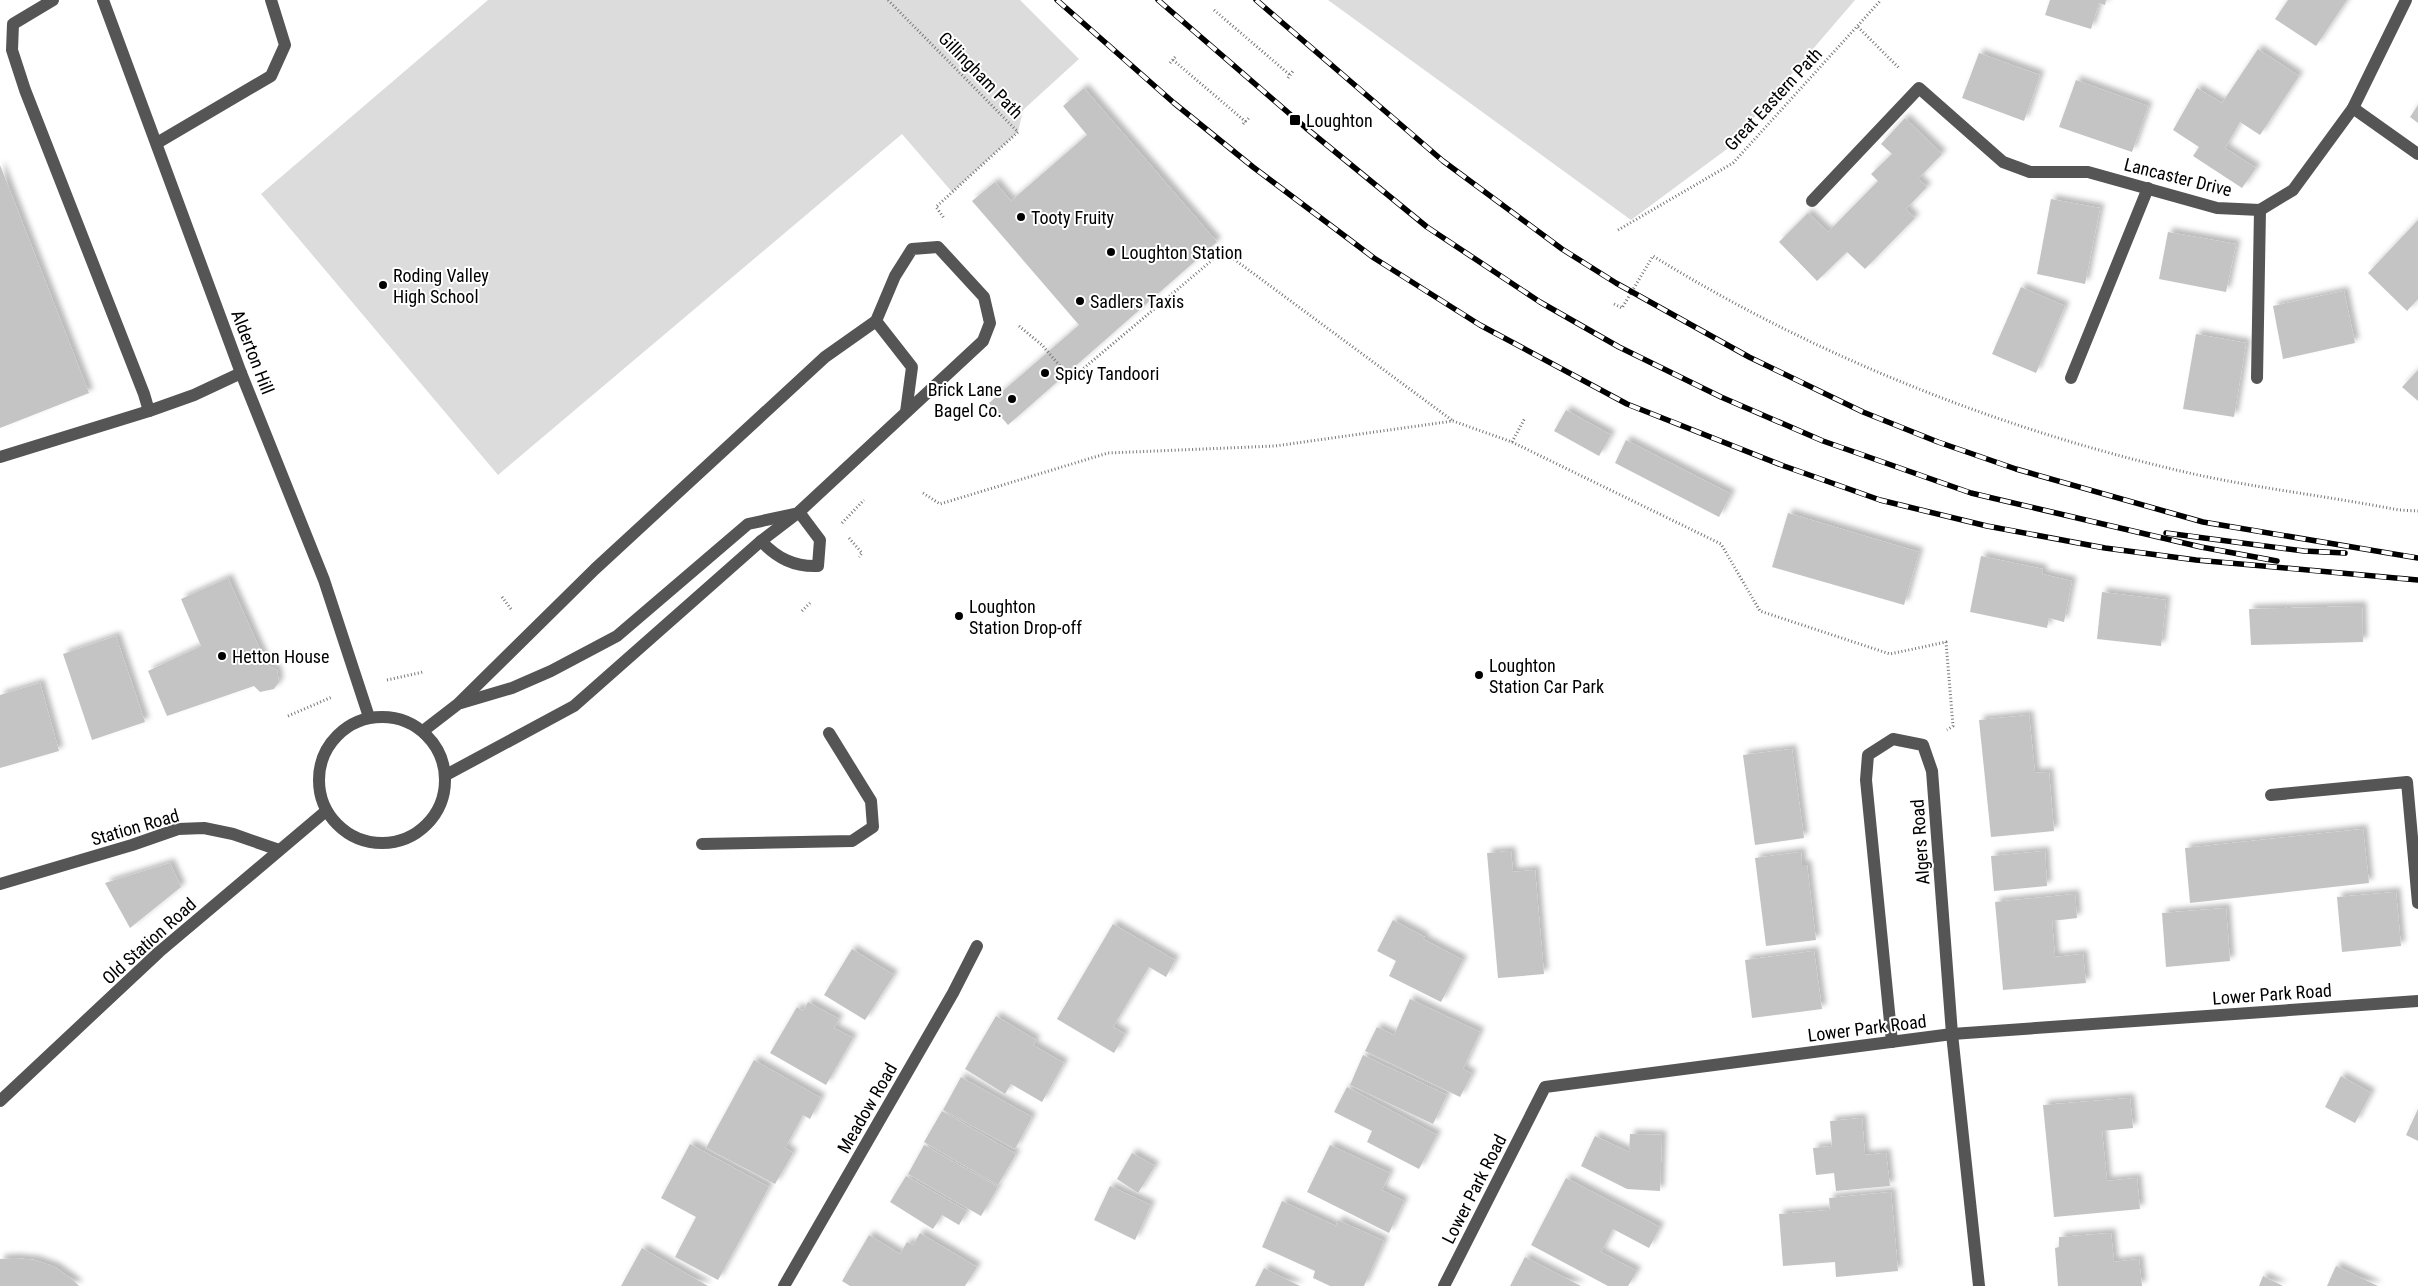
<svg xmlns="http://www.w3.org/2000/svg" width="2418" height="1286" viewBox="0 0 2418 1286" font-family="'Roboto Condensed',sans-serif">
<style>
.green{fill:#dcdcdc}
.building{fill:#c4c4c4;filter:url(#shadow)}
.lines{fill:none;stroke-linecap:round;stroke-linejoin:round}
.path{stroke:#777;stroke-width:3;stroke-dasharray:1 2.5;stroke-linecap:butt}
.minor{stroke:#555;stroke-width:12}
.rail-casing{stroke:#000;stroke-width:5.5}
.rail{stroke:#fff;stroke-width:4;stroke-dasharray:11;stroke-linecap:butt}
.poi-dot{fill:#000;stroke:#fff;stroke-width:2}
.labels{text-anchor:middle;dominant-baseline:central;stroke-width:4;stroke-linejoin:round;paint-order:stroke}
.street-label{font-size:18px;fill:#000;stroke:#fff}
.poi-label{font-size:18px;fill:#000;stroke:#fff;text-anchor:start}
</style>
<defs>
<filter id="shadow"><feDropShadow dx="4.5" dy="-4.5" stdDeviation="2.5" flood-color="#0004"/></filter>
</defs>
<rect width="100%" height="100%" fill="#fff"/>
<g class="green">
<path d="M488,0H1020L1079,59L1023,110L1018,132L952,192L902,134L498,475L261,194Z"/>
<path d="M1328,0H1855L1727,149L1631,220Z"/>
</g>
<g class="building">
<path d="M2050,0H2106L2105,5L2099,3L2091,29L2045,15Z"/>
<path d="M2288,0H2347L2316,46L2275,19Z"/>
<path d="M2258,49L2299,76L2260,135L2240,122L2225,148L2256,168L2242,188L2193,156L2199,147L2173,130L2197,88L2222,103Z"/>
<path d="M1979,53L2040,75L2024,121L1962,98Z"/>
<path d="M2076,80L2148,106L2132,152L2059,127Z"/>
<path d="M1084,88L1217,242L1008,425L989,403L1079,325L972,201L995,182L1011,201L1087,135L1063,106Z"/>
<path d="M2418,105V123L2410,117Z"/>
<path d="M1905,118L1942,154L1918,179L1927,187L1906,209L1915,218L1865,269L1847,252L1817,281L1779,242L1808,213L1828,232L1878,181L1871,174L1892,154L1881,144Z"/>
<path d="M0,165L89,393L0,428Z"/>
<path d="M2051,199L2100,208L2085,284L2037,274Z"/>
<path d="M2418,220V299L2407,311L2368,273Z"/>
<path d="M2168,232L2236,244L2226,292L2159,279Z"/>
<path d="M2021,287L2065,306L2036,373L1992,354Z"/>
<path d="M2344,291L2355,343L2283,359L2273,306Z"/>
<path d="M2196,334L2246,343L2234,417L2183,409Z"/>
<path d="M2418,370V401L2402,387Z"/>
<path d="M1566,410L1611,435L1599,456L1554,431Z"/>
<path d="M1626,440L1731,494L1719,517L1615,463Z"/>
<path d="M1788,513L1919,552L1904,605L1772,567Z"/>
<path d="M1981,556L2043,569L2042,574L2072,581L2064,622L2049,618L2047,628L1970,612Z"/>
<path d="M228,578L267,665L277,670L279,682L274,689L260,692L254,686L167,716L148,671L201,646L181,599Z"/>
<path d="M2102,592L2166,600L2161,646L2097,639Z"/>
<path d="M2362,606L2363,642L2251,645L2249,609Z"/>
<path d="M116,636L145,722L92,740L63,654Z"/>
<path d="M40,683L59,751L0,768V695Z"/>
<path d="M2029,715L2035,773L2049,772L2054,831L1991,837L1979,720Z"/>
<path d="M1792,749L1804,838L1755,845L1743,755Z"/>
<path d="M2363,829L2369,883L2190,903L2185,848Z"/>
<path d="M1511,851L1513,872L1535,870L1544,974L1498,978L1487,853Z"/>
<path d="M2045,851L2047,886L1994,891L1991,856Z"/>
<path d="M1801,852L1802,865H1807L1816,940L1766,946L1755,858Z"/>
<path d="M170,863L181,887L130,928L105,883Z"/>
<path d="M2396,892L2401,946L2342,952L2337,897Z"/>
<path d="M2075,894L2077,918L2052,921L2055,957L2083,954L2086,983L2003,990L1995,902Z"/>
<path d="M2226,908L2230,961L2166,967L2162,913Z"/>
<path d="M1393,920L1425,937L1423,939L1463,960L1441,1002L1389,976L1396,961L1377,951Z"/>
<path d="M1113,924L1175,960L1166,977L1149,967L1113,1027L1125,1034L1114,1053L1057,1019Z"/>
<path d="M852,949L894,975L865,1020L824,995Z"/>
<path d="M1814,951L1822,1009L1752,1018L1745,960Z"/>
<path d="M1410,999L1480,1032L1463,1069L1472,1074L1460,1097L1365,1051L1377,1027L1394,1035Z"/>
<path d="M808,1002L839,1019L834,1028L853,1038L826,1085L770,1053L797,1007L803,1011Z"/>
<path d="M996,1016L1036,1040L1033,1045L1064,1063L1042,1102L1011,1084L1005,1094L965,1069Z"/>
<path d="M1363,1055L1447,1095L1433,1124L1350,1085Z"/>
<path d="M754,1060L821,1098L810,1119L803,1115L785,1148L793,1153L775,1184L706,1148Z"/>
<path d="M2341,1076L2371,1093L2355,1123L2325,1107Z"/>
<path d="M961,1077L1032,1117L1015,1149L943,1110Z"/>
<path d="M1347,1087L1437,1135L1419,1169L1367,1142L1372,1131L1334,1112Z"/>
<path d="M2130,1098L2133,1128L2102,1131L2107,1181L2137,1178L2140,1209L2054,1217L2043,1105Z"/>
<path d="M2418,1109V1141L2406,1135Z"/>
<path d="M942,1111L1016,1154L998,1185L924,1142Z"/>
<path d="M1862,1118L1865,1155L1886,1153L1890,1186L1836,1191L1834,1173L1816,1175L1813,1148L1832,1146L1830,1121Z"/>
<path d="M1630,1134L1662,1135L1660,1191L1627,1189L1581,1166L1595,1136L1629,1152Z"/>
<path d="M690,1144L769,1187L718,1280L675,1257L696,1217L661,1198Z"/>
<path d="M924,1145L998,1187L981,1216L908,1174Z"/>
<path d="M1330,1145L1390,1173L1382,1190L1404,1201L1389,1233L1307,1192Z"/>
<path d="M1132,1153L1155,1166L1138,1193L1117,1179Z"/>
<path d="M906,1176L967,1211L959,1225L942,1215L933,1229L890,1202Z"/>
<path d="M1566,1178L1660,1227L1649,1248L1613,1229L1601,1252L1637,1271L1628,1286H1608L1531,1245Z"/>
<path d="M1110,1186L1151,1205L1135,1240L1094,1220Z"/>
<path d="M1891,1192L1898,1271L1836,1277L1835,1262L1783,1266L1779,1214L1830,1210L1829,1198Z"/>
<path d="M1282,1201L1336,1226L1338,1220L1384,1241L1364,1286H1330L1313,1278L1315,1271L1262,1247Z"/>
<path d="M920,1233L977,1267L965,1286H850L842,1281L869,1235L900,1254L907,1242L913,1245Z"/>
<path d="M2111,1233L2114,1262L2139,1259L2142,1286H2058L2055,1248L2059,1247V1237Z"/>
<path d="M642,1248L708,1286H621Z"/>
<path d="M1525,1257L1581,1286H1510Z"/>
<path d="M14,1258L35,1260L55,1267L73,1280L79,1286H0V1259Z"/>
<path d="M2336,1266L2378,1286H2327Z"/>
<path d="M1264,1268L1300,1286H1255Z"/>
<path d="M2263,1276L2283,1286H2259Z"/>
</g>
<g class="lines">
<g class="path">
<path d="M888,0L1018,132L936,207L944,218"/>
<path d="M1214,10L1290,75"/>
<path d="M1858,27L1899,68"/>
<path d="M1173,60L1246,122"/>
<path d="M1170,63L1176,56"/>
<path d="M1288,78L1293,71"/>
<path d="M1243,124L1249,118"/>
<path d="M1618,230L1733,163L1881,0"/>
<path d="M1614,304L1622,308L1653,256C1810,353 1989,425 2168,468C2244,487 2322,495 2399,510L2418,511"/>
<path d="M1019,326L1042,345L1071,379L1223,251L1453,421"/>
<path d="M1512,442L1525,418"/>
<path d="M923,493L940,504L1108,453L1275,446L1453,421L1512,442L1721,544L1760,611L1890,654L1946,642L1953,726L1947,730"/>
<path d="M842,523L864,500"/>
<path d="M849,538L862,553L859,557"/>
<path d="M502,597L511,609"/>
<path d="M802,611L810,603"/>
<path d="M387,680L423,672"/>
<path d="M288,716L332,697"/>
</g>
<g class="minor">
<path d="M53,0L13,24L12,50L25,90L144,394L149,411L194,395L241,373"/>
<path d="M103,0L241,373L324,580L369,717"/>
<path d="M2353,108L2418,154"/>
<path d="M157,143L271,76L285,45L271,0"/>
<path d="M1812,201L1919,88L2003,162L2030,172H2088L2217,208L2260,210L2293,190L2353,108L2406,0"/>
<path d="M876,321L912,367L906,412"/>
<path d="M2071,378L2148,188"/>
<path d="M2257,378L2260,210"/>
<path d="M0,457L149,411"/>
<path d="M761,541C777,558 794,567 818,566L820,540L799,512"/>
<path d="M461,703L512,688L551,671L617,636L748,524L794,514"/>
<circle cx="382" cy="780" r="63"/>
<path d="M423,731L458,704L595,569L825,357L876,321L895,276L912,249L938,247L984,297L990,323L983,341L799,512L761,541L574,706L446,775"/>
<path d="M2271,795L2407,782L2418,903"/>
<path d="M702,844L852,841L873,827L871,801L829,733"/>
<path d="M0,884L132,845L178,829L204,828L233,834L279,850"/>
<path d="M1892,1042L1866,780L1868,755L1893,739L1923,745L1932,771L1952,1034L1979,1286"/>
<path d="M0,1101L159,952L326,811"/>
<path d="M784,1286L953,993L977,946"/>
<path d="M1444,1286L1545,1087L1952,1034L2418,1001"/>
</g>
<g class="rail-casing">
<g id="rail">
<path d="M1057,0L1174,103L1253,167L1374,258L1480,325L1627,404L1784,466L1880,500L1987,526L2105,548L2196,560L2418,580"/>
<path d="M1158,0L1306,128L1427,227L1540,302L1619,347L1721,397L1823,441L1971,493L2201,547L2277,561"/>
<path d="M1256,0L1443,161L1562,249L1616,283L1749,357L1863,412L1938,442L2016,469L2203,522L2418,558"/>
<path d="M2166,533L2304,551L2345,553"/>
</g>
</g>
<use href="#rail" class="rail"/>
</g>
<g class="poi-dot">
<rect x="1289" y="114" width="12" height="12" rx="2.5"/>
<circle cx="1021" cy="217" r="5"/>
<circle cx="1111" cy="252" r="5"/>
<circle cx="383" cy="285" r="5"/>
<circle cx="1080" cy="301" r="5"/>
<circle cx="1045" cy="373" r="5"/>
<circle cx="1012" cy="399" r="5"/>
<circle cx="959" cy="616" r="5"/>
<circle cx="222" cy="656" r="5"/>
<circle cx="1479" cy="675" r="5"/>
</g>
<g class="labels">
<g class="street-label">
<text transform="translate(981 75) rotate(46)">Gillingham Path</text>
<text transform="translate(1773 99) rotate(-47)">Great Eastern Path</text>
<text transform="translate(2178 177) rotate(14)">Lancaster Drive</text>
<text transform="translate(253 352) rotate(69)">Alderton Hill</text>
<text transform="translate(135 827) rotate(-16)">Station Road</text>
<text transform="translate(1920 842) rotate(-94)">Algers Road</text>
<text transform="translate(149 941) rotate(-42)">Old Station Road</text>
<text transform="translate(2272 994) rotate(-4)">Lower Park Road</text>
<text transform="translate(1867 1028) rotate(-7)">Lower Park Road</text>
<text transform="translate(867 1108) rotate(-60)">Meadow Road</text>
<text transform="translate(1474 1189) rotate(-63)">Lower Park Road</text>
</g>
<g class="poi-label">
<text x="1306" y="120">Loughton</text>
<text x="1031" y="217">Tooty Fruity</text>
<text x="1121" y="252">Loughton Station</text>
<text x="393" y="275">Roding Valley<tspan x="393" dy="21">High School</tspan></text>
<text x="1090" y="301">Sadlers Taxis</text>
<text x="1055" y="373">Spicy Tandoori</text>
<text x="1002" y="389" text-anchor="end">Brick Lane<tspan x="1002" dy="21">Bagel Co.</tspan></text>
<text x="969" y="606">Loughton<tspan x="969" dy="21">Station Drop-off</tspan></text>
<text x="232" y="656">Hetton House</text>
<text x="1489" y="665">Loughton<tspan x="1489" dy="21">Station Car Park</tspan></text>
</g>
</g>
</svg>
